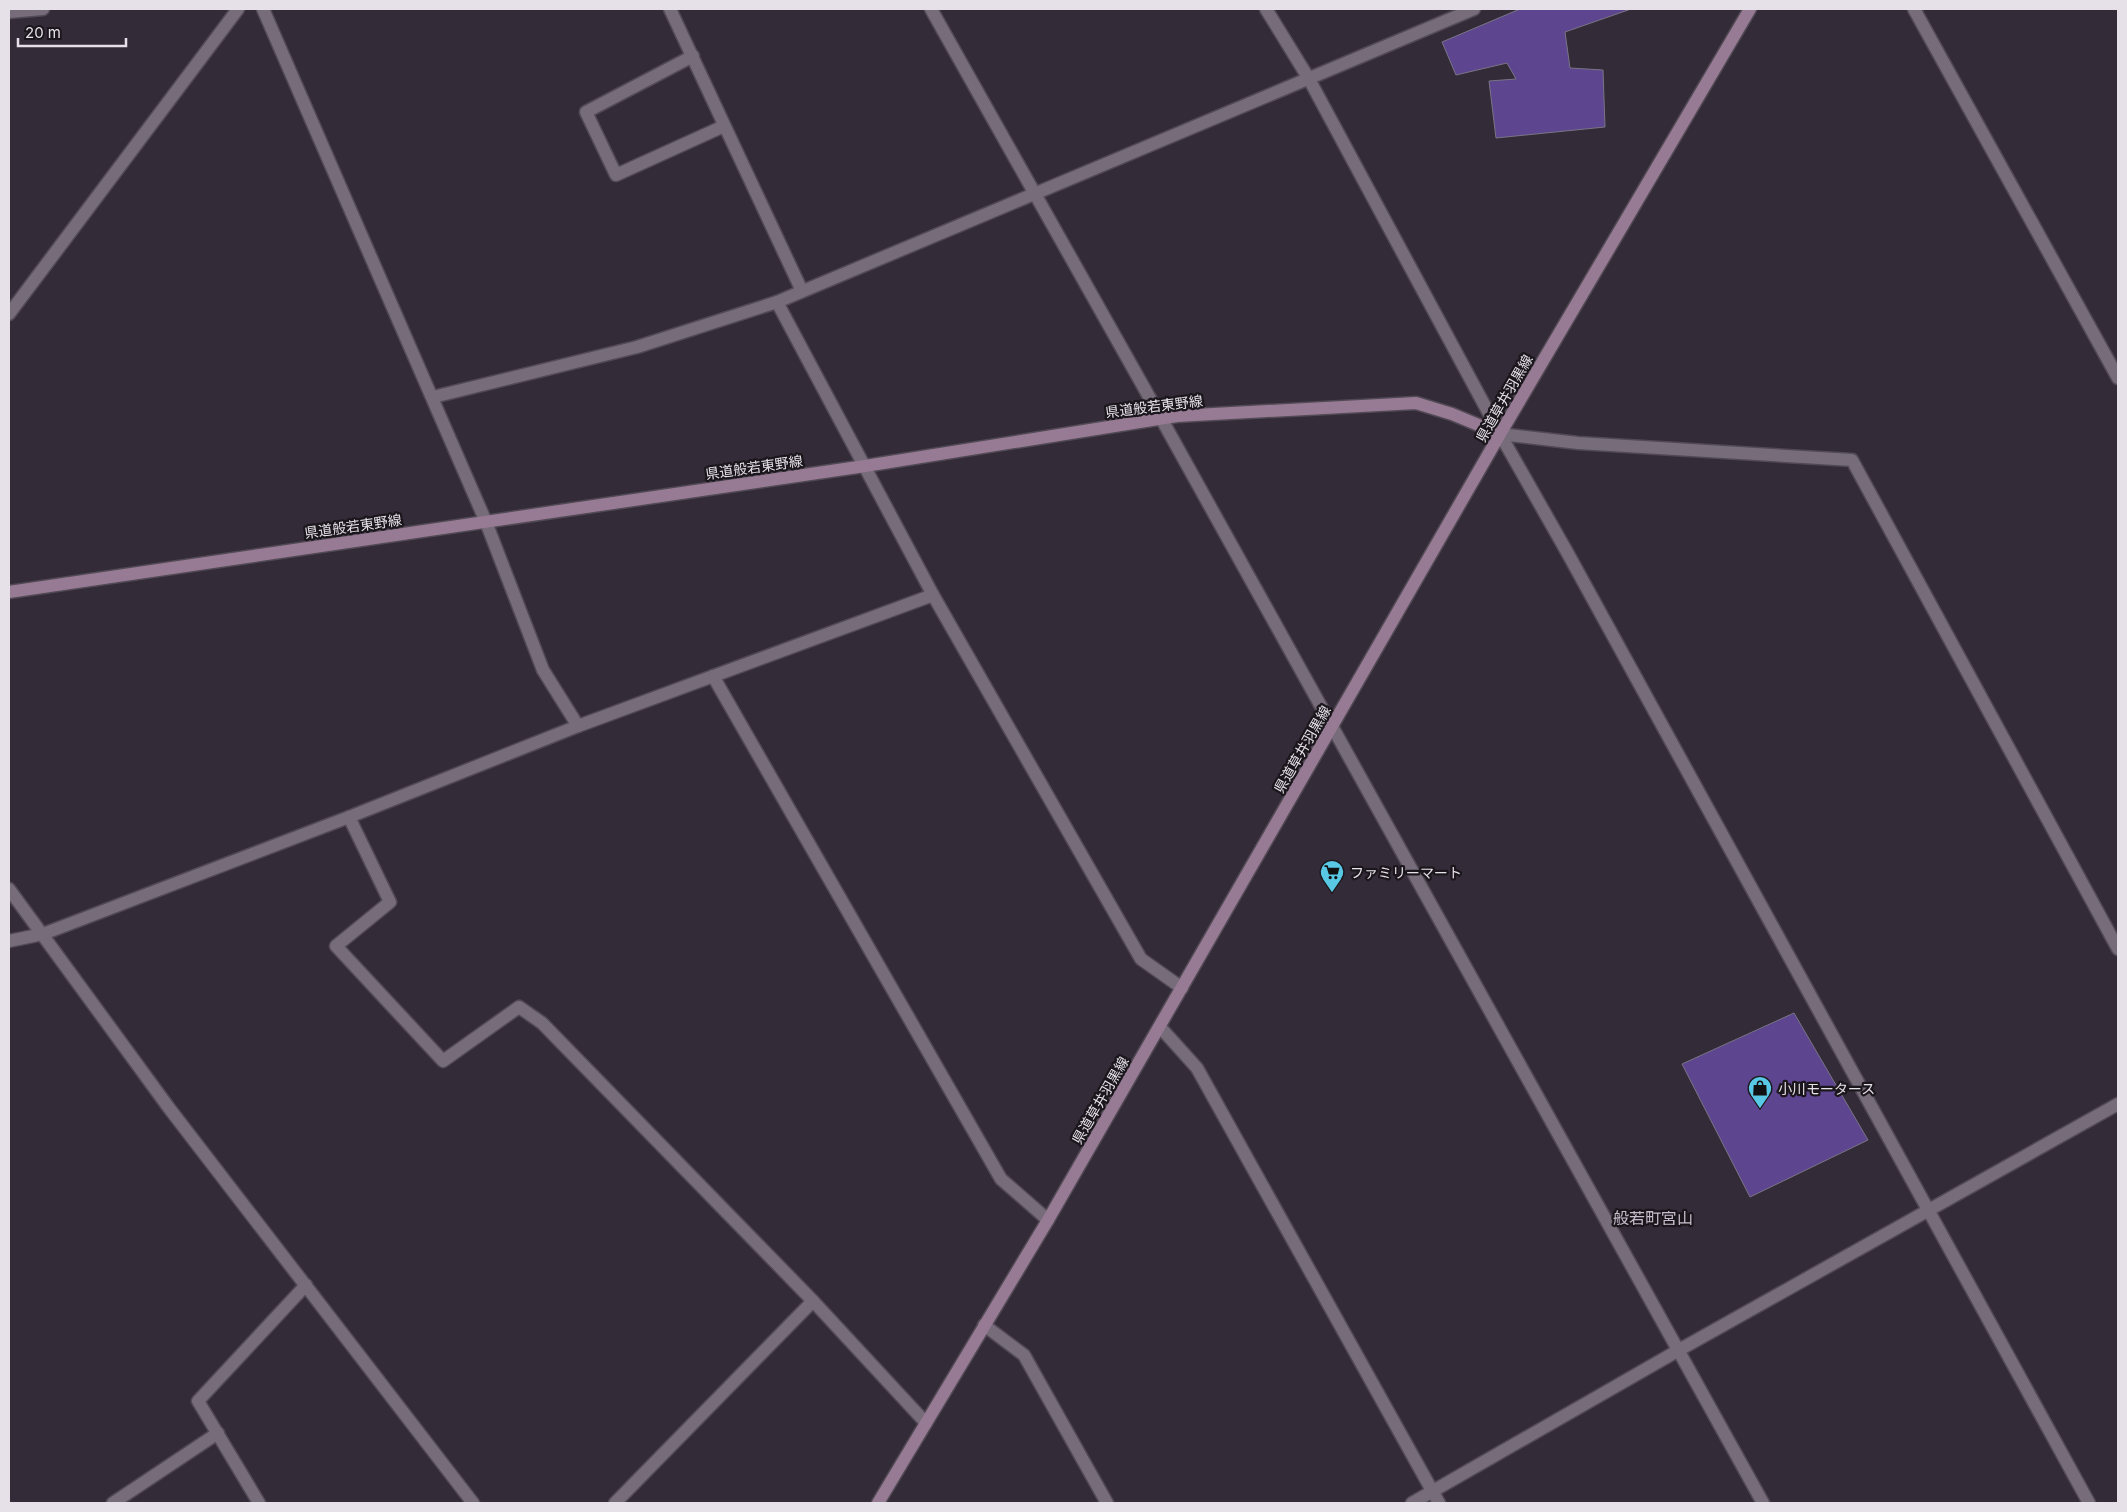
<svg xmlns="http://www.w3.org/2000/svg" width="2127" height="1512" viewBox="0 0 2127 1512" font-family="Inter,'Noto Sans JP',sans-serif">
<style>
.building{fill:#5e458f;stroke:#797585}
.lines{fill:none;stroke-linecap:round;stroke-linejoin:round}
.minor-casing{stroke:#514954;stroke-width:15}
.tertiary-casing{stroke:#514954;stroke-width:15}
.secondary-casing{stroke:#514954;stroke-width:15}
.minor{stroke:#766c7a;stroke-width:12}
.tertiary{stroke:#766c7a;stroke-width:12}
.secondary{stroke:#977a94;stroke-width:12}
.labels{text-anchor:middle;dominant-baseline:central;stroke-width:4.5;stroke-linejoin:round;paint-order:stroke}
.street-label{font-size:14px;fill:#e6e1e9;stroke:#1a161b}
.poi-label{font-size:14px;fill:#e6e1e9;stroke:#1a161b;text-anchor:start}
.quarter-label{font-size:16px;fill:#c8bdcd;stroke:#1a161b}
</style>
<rect width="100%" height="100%" fill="#342b38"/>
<g class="building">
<path d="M1520,9H1631L1565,32L1570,68L1603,70L1605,127L1496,138L1489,81L1516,79L1507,63L1456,75L1442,42Z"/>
<path d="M1794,1013L1868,1140L1750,1197L1682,1064Z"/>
</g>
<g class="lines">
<g class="minor-casing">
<g id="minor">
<path d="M263,9L486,522L543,670L578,726"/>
<path d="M670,9L802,291"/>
<path d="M931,9L1161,418L1763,1503"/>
<path d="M1266,9L1309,79L1500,434L1578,443L1852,460L2118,949"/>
<path d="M1914,9L2118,378"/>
<path d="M9,12L43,9"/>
<path d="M693,56L586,112L616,175L724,126"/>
<path d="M777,302L933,595L1141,959L1182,988"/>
<path d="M9,314L238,9"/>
<path d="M433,397L637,347L777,302L1474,9"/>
<path d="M713,676L1001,1179L1048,1220"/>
<path d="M349,817L390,902L336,946L443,1061L519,1007L542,1023L813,1301L926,1423"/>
<path d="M9,889L169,1108L473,1503"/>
<path d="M9,941L43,934L349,817L578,726L933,595"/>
<path d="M1160,1027L1197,1068L1439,1503"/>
<path d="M984,1325L1024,1355L1107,1503"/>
<path d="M113,1503L218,1433"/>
<path d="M259,1503L198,1401L306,1285"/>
<path d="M615,1503L813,1301"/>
<path d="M1412,1503L1679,1350L2118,1104"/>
</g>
</g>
<g class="tertiary-casing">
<path id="tertiary" d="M1500,434L1567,552L2089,1503"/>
</g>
<g class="secondary-casing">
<g id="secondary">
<path d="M9,592L865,466L1177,416L1416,403L1452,414L1500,434"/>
<path d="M878,1503L1048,1220L1500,434L1750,9"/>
</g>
</g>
<use href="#minor" class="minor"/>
<use href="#tertiary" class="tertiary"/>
<use href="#secondary" class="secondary"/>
</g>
<defs>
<g id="supermarket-pin" transform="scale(1.25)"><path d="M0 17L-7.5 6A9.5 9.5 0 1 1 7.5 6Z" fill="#59c8e4" stroke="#1a161b"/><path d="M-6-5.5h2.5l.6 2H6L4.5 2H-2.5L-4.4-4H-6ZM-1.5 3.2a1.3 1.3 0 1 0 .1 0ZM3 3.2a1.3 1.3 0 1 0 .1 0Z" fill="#111"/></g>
<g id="shop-pin" transform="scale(1.25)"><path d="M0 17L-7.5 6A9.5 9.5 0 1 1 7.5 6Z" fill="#59c8e4" stroke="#1a161b"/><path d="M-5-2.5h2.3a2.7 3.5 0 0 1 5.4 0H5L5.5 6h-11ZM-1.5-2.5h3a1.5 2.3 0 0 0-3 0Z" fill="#111"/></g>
</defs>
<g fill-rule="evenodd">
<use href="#supermarket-pin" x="1332" y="872"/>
<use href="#shop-pin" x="1760" y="1088"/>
</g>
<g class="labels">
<g class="street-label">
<text transform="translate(1504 398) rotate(-60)">県道草井羽黒線</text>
<text transform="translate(1154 406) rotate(-7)">県道般若東野線</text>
<text transform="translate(754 467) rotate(-8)">県道般若東野線</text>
<text transform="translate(353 526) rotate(-8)">県道般若東野線</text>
<text transform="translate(1302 749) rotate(-60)">県道草井羽黒線</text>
<text transform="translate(1100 1100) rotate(-60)">県道草井羽黒線</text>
</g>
<g class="poi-label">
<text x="1350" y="872">ファミリーマート</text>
<text x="1778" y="1088">小川モータース</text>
</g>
<g class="quarter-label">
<text x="1653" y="1218">般若町宮山</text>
</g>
</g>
<rect width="2127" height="1512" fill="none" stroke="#e6e1e9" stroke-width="20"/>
<path d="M18 38v8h108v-8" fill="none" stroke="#e6e1e9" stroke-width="2.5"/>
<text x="25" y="38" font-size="15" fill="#e6e1e9" stroke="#1a161b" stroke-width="4" paint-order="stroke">20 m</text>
</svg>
